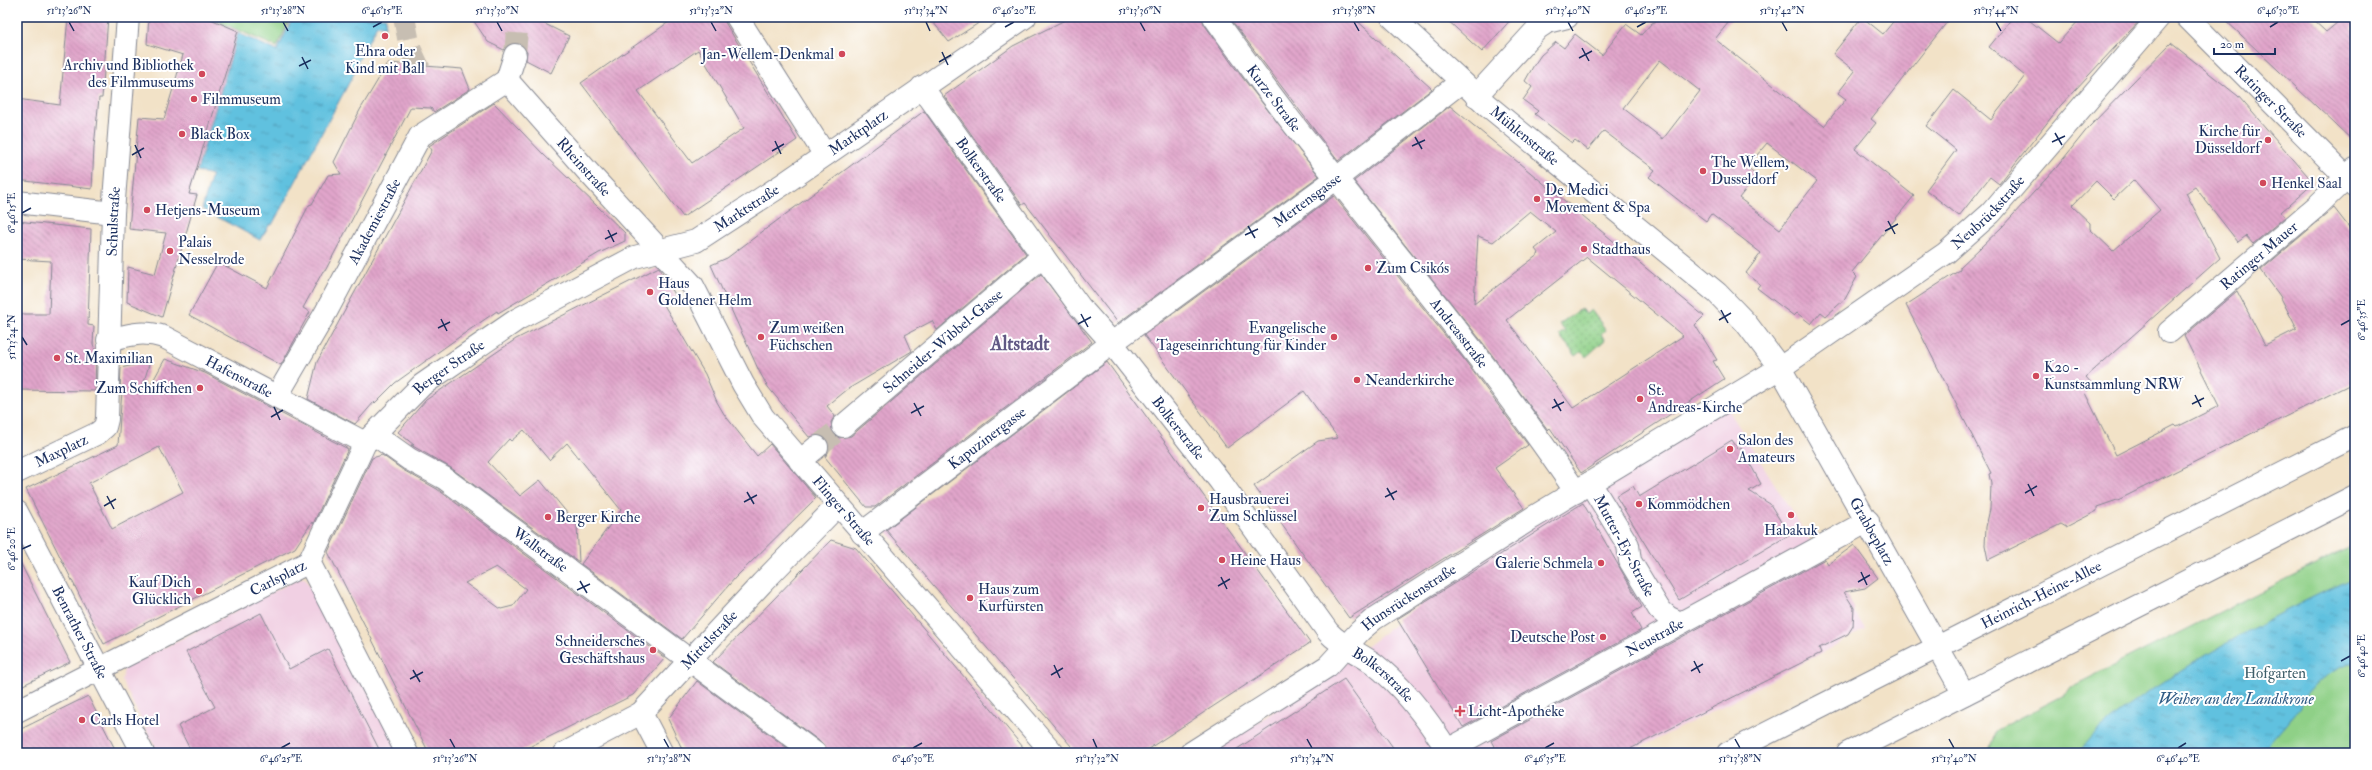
<svg xmlns="http://www.w3.org/2000/svg" width="2372" height="770" viewBox="0 0 2372 770" font-family="'IM FELL Double Pica',serif">
<style>
.built{fill:#f1d0e3}
.grass{fill:url(#grass-dots);stroke:#558072}
.green{fill:#8fd087;stroke:#558072}
.water{fill:url(#water-ripples);stroke:#3e789e}
.building{fill:url(#building-back-hatch);fill-rule:evenodd}
.lines{fill:none;stroke-linecap:round;stroke-linejoin:round}
.street-tunnel{stroke:#c7beb2;stroke-width:22;stroke-dasharray:22 11;stroke-linecap:butt}
.highway-tunnel{stroke:#c7beb2;stroke-width:22;stroke-dasharray:22 11;stroke-linecap:butt}
.street-casing{stroke:#868892;stroke-width:24}
.secondary-casing{stroke:#868892;stroke-width:24}
.street{stroke:#fff;stroke-width:22}
.secondary{stroke:#fff;stroke-width:22}
.ticks{fill:none;stroke:#1b2f5e;stroke-width:1.5}
.poi-dot{fill:#d1495b;stroke:#fff;stroke-width:1.5}
.labels{text-anchor:middle;dominant-baseline:central;stroke-width:4;stroke-linejoin:round;paint-order:stroke}
.poi-label{font-size:15px;fill:#1b2f5e;stroke:#fff;text-anchor:start}
.street-label{font-size:15px;fill:#1b2f5e;stroke:#fff}
.park-label{font-size:15px;fill:#3e5f6a;stroke:#fff}
.water-label{font-size:16px;font-style:italic;fill:#305b85;stroke:#fff}
.district-label{font-size:19px;font-weight:bold;fill:#605884;stroke:#fff}
.neatline{fill:none;stroke:#1b2f5e;stroke-width:1.5}
.ticks-label{font-size:10px;text-anchor:middle;fill:#1b2f5e}
</style>
<defs>
<pattern id="grass-dots" width="8" height="8" patternUnits="userSpaceOnUse"><rect width="8" height="8" fill="#8fd087"/><path d="M2 2h.1M6 6h.1" fill="none" stroke="#74a972" stroke-width="1.8" stroke-linecap="round"/></pattern>
<pattern id="water-ripples" width="26" height="14" patternUnits="userSpaceOnUse"><rect width="26" height="14" fill="#61c1df"/><path d="M2 4q2-2 4 0t4 0M15 11q2-2 4 0t4 0" fill="none" stroke="#4f9db8"/></pattern>
<pattern id="building-back-hatch" width="6" height="6" patternUnits="userSpaceOnUse"><rect width="6" height="6" fill="#e1a5ca"/><path d="M-1 5l2 2M0 0l6 6M5-1l2 2" fill="none" stroke="#b687a7"/></pattern>
</defs>
<rect width="100%" height="100%" fill="#fff"/>
<filter id="ink" filterUnits="userSpaceOnUse"><feTurbulence type="fractalNoise" baseFrequency=".025" numOctaves="2"/><feDisplacementMap in="SourceGraphic" scale="8" xChannelSelector="R" yChannelSelector="G"/><feConvolveMatrix kernelMatrix="1 2 1 2 8 2 1 2 1" color-interpolation-filters="sRGB"/></filter>
<filter id="wash" filterUnits="userSpaceOnUse"><feTurbulence type="fractalNoise" baseFrequency=".012" numOctaves="4" result="noise"/><feDisplacementMap in="SourceGraphic" scale="16" xChannelSelector="R" yChannelSelector="G"/><feGaussianBlur stdDeviation="0.9" result="paint"/><feColorMatrix in="noise" values="0 0 0 0 0 0 0 0 0 0 0 0 0 0 0 0 0 1.4 0 .05"/><feComposite in="paint" operator="in"/></filter>
<g filter="url(#wash)">
<rect width="100%" height="100%" fill="#f2e2c7"/>
<g class="built">
<path d="M1726,406L1865,629L1731,702L1629,753H1211L1330,674L1591,476Z"/>
<path d="M300,578H305L403,753H158L122,681L124,668Z"/>
</g>
<path class="grass" d="M1581,309L1586,314L1591,310L1606,330L1601,335L1605,340L1586,357L1581,352L1576,356L1559,335L1565,331L1559,324Z"/>
<g class="green">
<path d="M208,17H291L277,47Z"/>
<path d="M2355,544V753H1989L1997,730L2066,694L2071,687Z"/>
</g>
<g class="water">
<path d="M293,17H386L385,27L377,25L355,67L357,68L272,225L270,224L260,240L202,209L212,175L197,171L238,33L277,51Z"/>
<path d="M2355,577V662L2341,667L2316,684L2305,696L2299,709L2261,753H2078C2105,719 2143,695 2179,672C2236,636 2294,605 2355,577Z"/>
</g>
<g id="blocks">
<g class="building">
<path d="M68,17H108L102,98H99L94,147L92,189L17,180V99L60,105Z"/>
<path d="M149,17H206L238,31L189,194L197,195L162,317L127,302L128,267L155,274L166,233L129,229L139,117L164,119L183,55L147,44Z"/>
<path d="M471,17H531L569,36L551,73L526,60L527,52L519,43H512L504,50L488,42Z"/>
<path d="M676,17H724L726,24L797,140L683,217L581,83ZM698,50L744,128L692,163L638,91Z"/>
<path d="M929,17H988L949,42Z"/>
<path d="M1071,17H1202L1204,24L1232,64L1319,176L1118,323L1025,203L1022,205L944,96L1013,46Z"/>
<path d="M1229,17H1353L1432,89L1338,161Z"/>
<path d="M1444,17H1513L1482,52Z"/>
<path d="M1669,17H1733L1715,39L1824,126L1846,99L1838,93L1855,71L1833,54L1862,17L1883,34L1897,17H1951L1871,119L1876,123L1855,149L1914,196L1852,272L1857,277L1845,299L1826,316L1821,312L1811,324L1797,313L1794,316L1757,288L1760,284L1746,273L1761,253L1711,214L1706,221L1686,206L1649,177L1655,170L1604,131L1588,150L1575,140L1572,143L1555,130L1535,114L1538,111L1523,100L1532,87L1525,81L1534,65L1541,55L1556,42L1564,48L1575,34L1602,55L1626,24L1641,35L1652,23ZM1660,60L1700,91L1663,139L1623,108ZM1767,143L1817,181L1780,229L1739,198L1757,175L1747,167Z"/>
<path d="M2013,17H2025L2058,43L2082,17H2143L2061,105L1999,184L1990,177L1959,216L1926,190L1956,150L1926,126L1954,90L1991,120L2025,76L1989,47Z"/>
<path d="M2222,17H2310L2326,32L2344,17H2355V23L2352,29L2355,32V143Z"/>
<path d="M2171,43L2238,96L2314,183L2281,212L2285,217L2253,244L2246,236L2238,242L2195,187L2186,193L2220,258L2086,377L2093,385L2085,393L2116,455L2175,425L2177,427L2219,406L2184,336L2237,291L2265,345L2297,329L2280,296L2261,270L2334,208L2355,235V382L2120,499L2097,507V511L2066,527L2061,524L1988,560L1985,545L1986,527L1990,509L1991,484L1989,474L1991,473L1906,305L1960,270V267L2002,227L2056,168L2088,128ZM2134,180L2160,210L2113,251L2090,229V223L2072,206L2096,181L2114,199Z"/>
<path d="M388,63L462,69L470,89L434,112L431,108L411,107L325,271H323L303,308L310,312L281,365L189,315L218,262L267,288L309,205L312,204L328,175L341,174L334,162L360,110Z"/>
<path d="M494,103L544,155L625,233V241L599,253L498,313L497,311L462,335L395,383L375,403L374,402L355,424L308,399L317,362L432,150L429,146Z"/>
<path d="M1450,106L1704,316L1695,325L1717,360L1713,361L1724,379L1581,473L1550,428L1548,430L1483,343L1354,181ZM1530,211L1556,232L1535,249L1539,254L1474,304L1478,236L1493,242ZM1587,257L1683,336L1573,408L1507,320Z"/>
<path d="M924,111L1026,254L937,330L932,321L905,335L912,351L848,389L827,406L835,416L831,422L833,434L839,438L851,436L1041,274L1092,342L875,507H866L825,457L829,451L827,439L821,435L809,437L768,387L759,371L711,265L727,258Z"/>
<path d="M1334,196L1463,358L1528,445L1495,468L1524,508L1349,618L1254,486L1318,441L1338,438L1304,391L1227,448L1144,335Z"/>
<path d="M17,221L91,229L88,325L94,326L93,344L96,352L95,391L17,390V314H49L51,261L17,259Z"/>
<path d="M659,267L677,298L664,305L705,374L717,402L724,414L757,456L770,444L816,498L735,578L682,639L581,564L621,510L567,443L549,460L524,430L511,441L509,439L488,462L520,496L540,480L577,525L579,562L451,468L411,445H414L398,432L426,400L516,339Z"/>
<path d="M165,359L205,373L348,449L313,524L312,522L295,548L104,644L26,489L118,445L122,391H120L121,368L150,361L143,385L149,388ZM159,447L183,492L112,529L89,483Z"/>
<path d="M1107,362L1310,643L1142,753H1077L886,530Z"/>
<path d="M1732,440L1738,449L1741,447L1761,484L1749,491L1770,504L1789,535L1679,600L1616,496L1633,486L1639,497Z"/>
<path d="M382,455L403,470L437,489L665,658L633,695L517,753H429L328,552L372,458ZM496,567L526,589L513,606L501,609L465,583Z"/>
<path d="M1583,503L1642,607L1632,613L1641,630L1463,727L1397,619Z"/>
<path d="M831,540L856,548L1028,753H908L904,747L895,753H827L822,743L713,662Z"/>
<path d="M1854,545L1878,578L1865,588L1844,592L1854,608L1853,626L1848,634L1819,648L1821,653L1622,753H1498L1491,741L1825,559L1828,564Z"/>
<path d="M17,556L70,662L17,688Z"/>
<path d="M261,613L289,669L328,649L381,753H192L178,726L215,707L186,652Z"/>
<path d="M1344,679L1397,753H1231L1292,713Z"/>
<path d="M697,681L794,753H684L668,719Z"/>
<path d="M88,696L117,753H17V731Z"/>
</g>
</g>
</g>
<g filter="url(#ink)">
<use href="#blocks" fill-opacity="0" stroke="#868892" stroke-width="1"/>
<g class="lines">
<g class="street-tunnel">
<path d="M515,55L518,17"/>
<path d="M817,447L843,426"/>
</g>
<path class="highway-tunnel" d="M404,17L410,48L422,74"/>
<g class="street-casing">
<g id="street">
<path d="M737,17L825,155"/>
<path id="s1" d="M1214,17C1239,52 1265,87 1291,121C1387,244 1489,363 1576,492"/>
<path id="s2" d="M1392,17L1487,105L1717,293L1746,323L1780,368L1964,694"/>
<path id="s3" d="M2187,17L2355,186"/>
<path id="s4" d="M507,80L589,173L693,286L743,384L763,417L1053,753"/>
<path d="M507,80L515,55"/>
<path id="s5" d="M922,87L1042,255L1080,307L1112,343L1220,481L1328,632C1341,646 1357,652 1373,663C1403,686 1429,721 1449,753"/>
<path d="M1476,96L1538,28L1547,22L1567,17"/>
<path d="M17,202L113,213"/>
<path id="s6" d="M2169,332L2317,206L2355,169"/>
<path id="s7" d="M108,340C129,335 142,330 164,337L365,443"/>
<path id="s8" d="M277,396L326,312L420,136L507,80"/>
<path id="s9" d="M843,426L1043,256"/>
<path id="s10" d="M374,434L409,459L444,478L815,753"/>
<path d="M800,461L817,447"/>
<path id="s11" d="M17,472L98,433L105,427L107,419L113,213L128,17"/>
<path d="M1590,483L1628,545L1630,561L1659,609L1668,617L1680,623"/>
<path id="s12" d="M17,512L143,753"/>
<path id="s13" d="M862,533L1112,343L1337,178L1461,82"/>
<path id="s14" d="M309,562L365,443L422,385L518,319L635,257L696,241L782,185L1025,17"/>
<path d="M309,562L407,753"/>
<path id="s15" d="M17,711L309,562"/>
<path d="M641,713L662,753"/>
<path id="s16" d="M565,753L641,713L762,583L838,505"/>
<path id="s17" d="M1191,753L1328,666L1360,631L1374,619L1532,518L1780,368L1946,253L1991,213L2159,17"/>
<path id="s18" d="M1442,753L1868,521"/>
</g>
</g>
<g class="secondary-casing">
<g id="secondary">
<path id="s19" d="M1728,753L2355,436"/>
<path d="M1848,753L2355,496"/>
</g>
</g>
<use href="#street" class="street"/>
<use href="#secondary" class="secondary"/>
</g>
</g>
<path class="ticks" d="M69,22L74,31M283,22L288,31M497,22L502,31M711,22L716,31M926,22L930,31M1140,22L1145,31M1354,22L1359,31M1568,22L1573,31M1782,22L1787,31M1996,22L2001,31M373,27L382,22M1005,27L1014,22M1637,27L1646,22M2270,27L2278,22M1582,48L1589,61M942,52L948,65M302,57L308,69M1579,58L1592,51M939,62L951,55M299,66L311,60M2055,133L2062,145M1415,137L1422,149M775,141L781,154M2052,142L2065,136M135,145L141,158M1412,146L1425,140M772,151L784,144M132,155L144,148M22,213L31,208M1888,221L1895,234M1248,226L1255,238M608,230L614,242M1885,231L1898,224M1245,235L1258,229M605,239L617,233M1721,310L1728,323M1081,314L1088,327M441,319L447,331M1719,320L1731,313M1078,324L1091,317M2341,325L2350,320M438,328L450,322M22,337L27,345M2195,395L2201,407M1554,399L1561,411M914,403L921,416M2192,404L2204,398M274,407L280,420M1552,408L1564,402M911,413L924,406M271,417L283,410M2028,484L2034,496M1387,488L1394,500M747,492L754,504M2025,493L2037,486M107,496L114,509M1385,497L1397,491M744,502L757,495M104,506L116,499M22,549L31,545M1861,572L1867,585M1221,577L1227,589M580,581L587,593M1858,582L1870,575M1218,586L1230,579M577,590L590,584M1694,661L1700,673M2341,661L2350,656M1054,665L1060,678M413,670L420,682M1691,671L1703,664M1051,675L1063,668M410,679L423,672M450,739L455,748M664,739L669,748M1093,739L1097,748M1307,739L1312,748M1735,739L1740,748M1949,739L1954,748M281,748L290,743M913,748L922,743M1545,748L1554,743M2178,748L2186,743"/>
<g class="poi-dot">
<circle cx="385" cy="36" r="4"/>
<circle cx="842" cy="54" r="4"/>
<circle cx="202" cy="74" r="4"/>
<circle cx="194" cy="99" r="4"/>
<circle cx="182" cy="134" r="4"/>
<circle cx="2268" cy="140" r="4"/>
<circle cx="1703" cy="171" r="4"/>
<circle cx="2263" cy="183" r="4"/>
<circle cx="1537" cy="199" r="4"/>
<circle cx="147" cy="210" r="4"/>
<circle cx="1584" cy="249" r="4"/>
<circle cx="170" cy="251" r="4"/>
<circle cx="1368" cy="268" r="4"/>
<circle cx="650" cy="292" r="4"/>
<circle cx="761" cy="337" r="4"/>
<circle cx="1334" cy="337" r="4"/>
<circle cx="57" cy="358" r="4"/>
<circle cx="2036" cy="376" r="4"/>
<circle cx="1357" cy="380" r="4"/>
<circle cx="200" cy="388" r="4"/>
<circle cx="1640" cy="399" r="4"/>
<circle cx="1730" cy="449" r="4"/>
<circle cx="1639" cy="504" r="4"/>
<circle cx="1201" cy="508" r="4"/>
<circle cx="1791" cy="515" r="4"/>
<circle cx="548" cy="517" r="4"/>
<circle cx="1222" cy="560" r="4"/>
<circle cx="1601" cy="563" r="4"/>
<circle cx="199" cy="591" r="4"/>
<circle cx="970" cy="598" r="4"/>
<circle cx="1603" cy="637" r="4"/>
<circle cx="653" cy="650" r="4"/>
<path d="M1458 705h4v4h4v4h-4v4h-4v-4h-4v-4h4z"/>
<circle cx="82" cy="720" r="4"/>
</g>
<g class="labels">
<g class="poi-label">
<text x="385" y="51" text-anchor="middle">Ehra oder<tspan x="385" dy="17">Kind mit Ball</tspan></text>
<text x="834" y="54" text-anchor="end">Jan-Wellem-Denkmal</text>
<text x="194" y="65" text-anchor="end">Archiv und Bibliothek<tspan x="194" dy="17">des Filmmuseums</tspan></text>
<text x="202" y="99">Filmmuseum</text>
<text x="2260" y="131" text-anchor="end">Kirche für<tspan x="2260" dy="17">Düsseldorf</tspan></text>
<text x="190" y="134">Black Box</text>
<text x="1711" y="162">The Wellem,<tspan x="1711" dy="17">Dusseldorf</tspan></text>
<text x="2271" y="183">Henkel Saal</text>
<text x="1545" y="190">De Medici<tspan x="1545" dy="17">Movement &amp; Spa</tspan></text>
<text x="155" y="210">Hetjens-Museum</text>
<text x="178" y="242">Palais<tspan x="178" dy="17">Nesselrode</tspan></text>
<text x="1592" y="249">Stadthaus</text>
<text x="1376" y="268">Zum Csikós</text>
<text x="658" y="283">Haus<tspan x="658" dy="17">Goldener Helm</tspan></text>
<text x="769" y="328">Zum weißen<tspan x="769" dy="17">Füchschen</tspan></text>
<text x="1326" y="328" text-anchor="end">Evangelische<tspan x="1326" dy="17">Tageseinrichtung für Kinder</tspan></text>
<text x="65" y="358">St. Maximilian</text>
<text x="2044" y="367">K20 -<tspan x="2044" dy="17">Kunstsammlung NRW</tspan></text>
<text x="1365" y="380">Neanderkirche</text>
<text x="192" y="388" text-anchor="end">Zum Schiffchen</text>
<text x="1648" y="390">St.<tspan x="1648" dy="17">Andreas-Kirche</tspan></text>
<text x="1738" y="440">Salon des<tspan x="1738" dy="17">Amateurs</tspan></text>
<text x="1209" y="499">Hausbrauerei<tspan x="1209" dy="17">Zum Schlüssel</tspan></text>
<text x="1647" y="504">Kommödchen</text>
<text x="556" y="517">Berger Kirche</text>
<text x="1791" y="530" text-anchor="middle">Habakuk</text>
<text x="1230" y="560">Heine Haus</text>
<text x="1593" y="563" text-anchor="end">Galerie Schmela</text>
<text x="191" y="582" text-anchor="end">Kauf Dich<tspan x="191" dy="17">Glücklich</tspan></text>
<text x="978" y="589">Haus zum<tspan x="978" dy="17">Kurfürsten</tspan></text>
<text x="1595" y="637" text-anchor="end">Deutsche Post</text>
<text x="645" y="641" text-anchor="end">Schneidersches<tspan x="645" dy="17">Geschäftshaus</tspan></text>
<text x="1468" y="711">Licht-Apotheke</text>
<text x="90" y="720">Carls Hotel</text>
</g>
<g class="street-label">
<text stroke="none"><textPath href="#s1" startOffset="101">Kurze Straße</textPath></text>
<text stroke="none"><textPath href="#s3" startOffset="119">Ratinger Straße</textPath></text>
<text stroke="none"><textPath href="#s14" startOffset="720">Marktplatz</textPath></text>
<text stroke="none"><textPath href="#s2" startOffset="178">Mühlenstraße</textPath></text>
<text stroke="none"><textPath href="#s4" startOffset="116">Rheinstraße</textPath></text>
<text stroke="none"><textPath href="#s5" startOffset="102">Bolkerstraße</textPath></text>
<text stroke="none"><textPath href="#s13" startOffset="556">Mertensgasse</textPath></text>
<text stroke="none"><textPath href="#s14" startOffset="585">Marktstraße</textPath></text>
<text stroke="none"><textPath href="#s17" startOffset="966">Neubrückstraße</textPath></text>
<text stroke="none"><textPath href="#s8" startOffset="200">Akademiestraße</textPath></text>
<text stroke="none"><textPath href="#s11" startOffset="305">Schulstraße</textPath></text>
<text stroke="none"><textPath href="#s6" startOffset="118">Ratinger Mauer</textPath></text>
<text stroke="none"><textPath href="#s1" startOffset="400">Andreasstraße</textPath></text>
<text stroke="none"><textPath href="#s9" startOffset="131">Schneider-Wibbel-Gasse</textPath></text>
<text stroke="none"><textPath href="#s14" startOffset="245">Berger Straße</textPath></text>
<text stroke="none"><textPath href="#s7" startOffset="142">Hafenstraße</textPath></text>
<text stroke="none"><textPath href="#s5" startOffset="427">Bolkerstraße</textPath></text>
<text stroke="none"><textPath href="#s13" startOffset="157">Kapuzinergasse</textPath></text>
<text stroke="none"><textPath href="#s11" startOffset="49">Maxplatz</textPath></text>
<text stroke="none"><textPath href="#s4" startOffset="550">Flinger Straße</textPath></text>
<text stroke="none"><textPath href="#s2" startOffset="712">Grabbeplatz</textPath></text>
<text transform="translate(1624 546) rotate(62)">Mutter-Ey-Straße</text>
<text stroke="none"><textPath href="#s10" startOffset="203">Wallstraße</textPath></text>
<text stroke="none"><textPath href="#s15" startOffset="293">Carlsplatz</textPath></text>
<text stroke="none"><textPath href="#s19" startOffset="351">Heinrich-Heine-Allee</textPath></text>
<text stroke="none"><textPath href="#s17" startOffset="269">Hunsrückenstraße</textPath></text>
<text stroke="none"><textPath href="#s12" startOffset="136">Benrather Straße</textPath></text>
<text stroke="none"><textPath href="#s18" startOffset="242">Neustraße</textPath></text>
<text stroke="none"><textPath href="#s16" startOffset="186">Mittelstraße</textPath></text>
<text stroke="none"><textPath href="#s5" startOffset="750">Bolkerstraße</textPath></text>
</g>
<g class="park-label">
<text x="2275" y="673">Hofgarten</text>
</g>
<g class="water-label">
<text x="2236" y="699">Weiher an der Landskrone</text>
</g>
<g class="district-label">
<text x="1020" y="344">Altstadt</text>
</g>
</g>
<rect width="2372" height="770" fill="none" stroke="#fff" stroke-width="44"/>
<path d="M2214 48v6h61v-6" fill="none" stroke="#1b2f5e" stroke-width="2"/>
<text x="2220" y="48" font-size="12" fill="#1b2f5e" stroke="#ffffff" stroke-width="3" paint-order="stroke">20 m</text>
<rect x="22" y="22" width="2328" height="726" class="neatline"/>
<g class="ticks-label">
<text x="69" y="14">51°13'26"N</text>
<text x="283" y="14">51°13'28"N</text>
<text x="382" y="14">6°46'15"E</text>
<text x="497" y="14">51°13'30"N</text>
<text x="711" y="14">51°13'32"N</text>
<text x="926" y="14">51°13'34"N</text>
<text x="1014" y="14">6°46'20"E</text>
<text x="1140" y="14">51°13'36"N</text>
<text x="1354" y="14">51°13'38"N</text>
<text x="1568" y="14">51°13'40"N</text>
<text x="1646" y="14">6°46'25"E</text>
<text x="1782" y="14">51°13'42"N</text>
<text x="1996" y="14">51°13'44"N</text>
<text x="2278" y="14">6°46'30"E</text>
<text transform="translate(11 213) rotate(-90)" y="4">6°46'15"E</text>
<text transform="translate(2361 320) rotate(-90)" y="4">6°46'35"E</text>
<text transform="translate(11 337) rotate(-90)" y="4">51°13'24"N</text>
<text transform="translate(11 549) rotate(-90)" y="4">6°46'20"E</text>
<text transform="translate(2361 656) rotate(-90)" y="4">6°46'40"E</text>
<text x="281" y="762">6°46'25"E</text>
<text x="455" y="762">51°13'26"N</text>
<text x="669" y="762">51°13'28"N</text>
<text x="913" y="762">6°46'30"E</text>
<text x="1097" y="762">51°13'32"N</text>
<text x="1312" y="762">51°13'34"N</text>
<text x="1545" y="762">6°46'35"E</text>
<text x="1740" y="762">51°13'38"N</text>
<text x="1954" y="762">51°13'40"N</text>
<text x="2178" y="762">6°46'40"E</text>
</g>
</svg>
